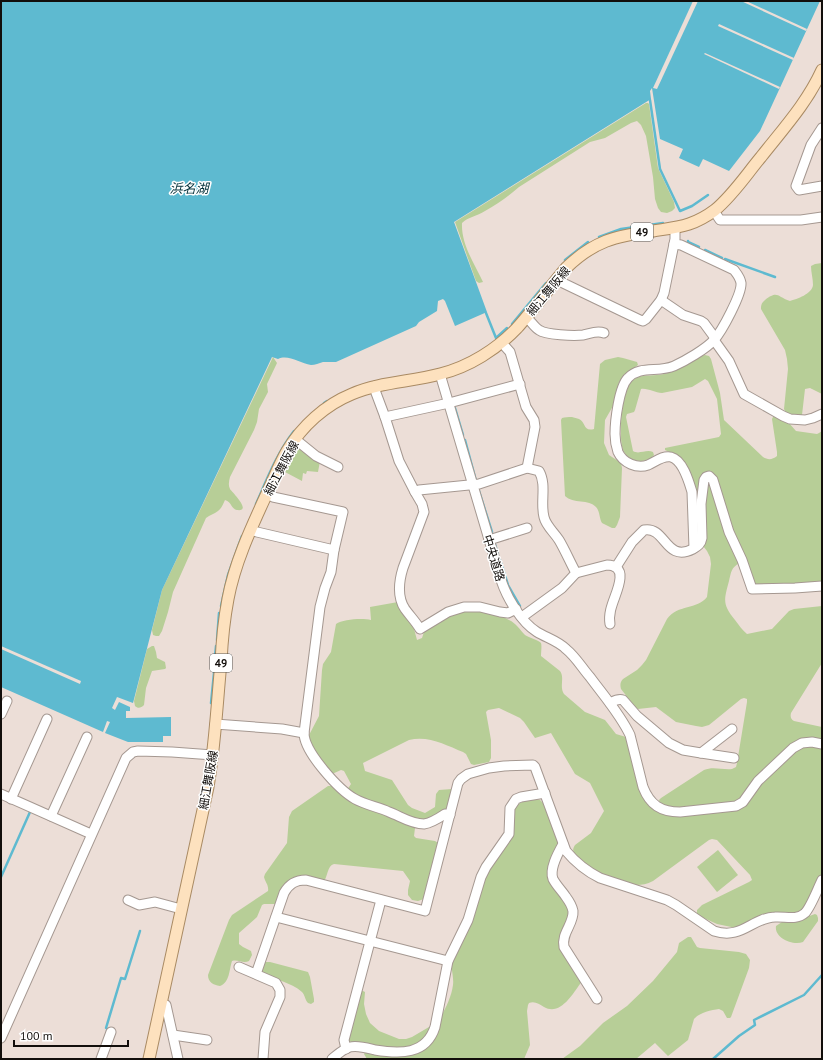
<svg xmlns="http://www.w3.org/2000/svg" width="823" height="1060" viewBox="0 0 823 1060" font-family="'PT Sans','Noto Sans JP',sans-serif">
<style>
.green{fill:#b7ce97}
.water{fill:#5ebad0}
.pier{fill:#ecded7}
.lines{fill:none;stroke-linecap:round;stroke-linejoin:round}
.stream{stroke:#5ebad0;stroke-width:2.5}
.minor-casing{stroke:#a59891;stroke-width:11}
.major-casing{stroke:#a98a63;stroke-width:13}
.minor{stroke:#fff;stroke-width:9}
.major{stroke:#fde1be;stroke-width:11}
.labels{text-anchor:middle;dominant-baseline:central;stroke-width:3;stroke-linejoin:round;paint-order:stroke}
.shield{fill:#fff;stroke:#595654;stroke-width:1}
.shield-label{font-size:11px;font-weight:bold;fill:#120e0b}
.street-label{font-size:12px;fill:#120e0b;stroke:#fff}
.water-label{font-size:13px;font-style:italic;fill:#03313a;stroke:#fff}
</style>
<rect width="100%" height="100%" fill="#ecded7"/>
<g class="green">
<path d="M646,103H648L649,104L658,168L674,202L675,208L672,211L667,213L661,212L658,208L655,199L653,177L646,136L641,125L637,121L631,123L605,138L590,142L519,187C509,196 497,204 485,211C477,216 468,217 462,223C461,244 474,263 483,282L479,283L476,281L455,222Z"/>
<path d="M822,263V394L810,388L805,389L802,415L800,417L791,415L786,413L784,409L788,369L787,359L785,350L761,309C761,304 762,303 765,300C778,290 777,297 790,301C797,299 812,294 813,285C813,279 811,272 811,266L815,264Z"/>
<path d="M705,355L709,356L711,359L720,393L724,420L763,457C768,460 772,460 777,456V452L772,419L773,417L775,416L788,422L796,431L817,434L819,433L822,431V582L795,584L756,585L754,583L740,563C731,567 731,573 729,581C724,600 722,604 735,620C739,625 742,630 747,634L772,629L789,611L794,609L822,606V663L791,713C790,717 791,719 794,721L822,727V740L791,745L755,778L740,799L734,803L673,808C668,807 660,806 659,800L661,798L704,770C713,766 722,770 732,769L736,767L737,763L747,702V699L744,698L741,699L714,721L709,725L702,727L696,726L676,722L656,707L638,709L635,707L621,689C620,685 620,682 623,679L637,670L642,665L646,660L667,619C678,604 697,610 707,597L711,564L710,557L707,551L700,542L694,492L677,455C673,453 668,452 665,450V448L719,437L721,434L717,399L708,381L705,379L692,387L662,393C655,393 648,388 641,389L635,410L634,412L627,414L626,417L633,451C639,455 646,449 653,452L654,455C651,459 645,461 640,461C633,461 626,457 623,450C618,437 622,393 631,382C639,374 647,376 657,375C674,374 687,364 701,356Z"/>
<path d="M273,357L277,363L267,384L268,392L259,409L257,422L254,430L230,477C229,481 228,485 230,489C231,491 253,512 237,510C231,509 232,502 225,500C223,504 222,508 218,511C214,514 210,515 206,518L173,592L168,612L162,631L159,636H156L153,635L152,630L162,590Z"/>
<path d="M618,357L623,358L637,362L638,365L624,375L619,382L613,406L605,420L604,443L609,455L621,463L622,468L620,517L617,525L615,528H612L602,523C599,518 600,511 596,507C589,499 573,504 565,496L561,420L562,418C565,417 568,417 572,417C574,418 577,418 579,419C586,422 583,432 594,429L600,364L605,360Z"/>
<path d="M300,446L320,461L318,472L307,471L306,474L303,473L302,481L285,472L294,453Z"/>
<path d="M398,602L413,625L417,640L422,638L424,632C448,617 462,605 492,614C498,616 504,617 509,620C516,623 520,630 525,635C529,638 539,640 541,643C542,646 541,652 541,656L560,671C565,678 559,686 564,694L585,712L605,720L616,734L626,737L642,796L681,816L737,810L761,783L795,751L803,747L812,746L822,748V874L806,907L803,911L736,928L717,924L697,915V910L702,905L749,882L752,880L750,875L717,840L712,839L709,840L653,881C647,884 642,885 636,885C616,878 594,874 579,858C574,854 571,851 575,845L591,833L604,811L590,783L575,774L551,733L535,738L524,722L520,718L499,708L488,710L486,712L491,740V758L489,762L474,765L471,764L466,754L463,752C446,745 428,735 409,740L363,763L365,771L392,780L408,805L412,808L425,813L435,807L436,794L439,790L452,789L453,790L449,807L431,819L417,821L362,799L347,790L351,784L344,771L341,770L332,774L321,763L308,737L319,716L322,670L323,664L331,652L336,624C343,619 363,618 371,620L370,607Z"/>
<path d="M152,646H154L156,652L157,658L165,662L166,668L165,669L152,671L146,688L144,705C141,708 138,709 135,706L134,701L147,649Z"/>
<path d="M328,786H333L413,826L415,828L414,836L416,838L435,841L438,843L439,845L424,899L418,901L412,900L408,895V890L410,881L403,871L334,864C327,866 328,876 324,881L300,878L276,904H264L262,905L257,917L239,933V944L243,947L251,951L252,955L249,961C243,964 238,959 232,961C229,970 230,982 220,986C213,985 208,982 208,975L229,920L232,915L268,891C269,885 265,882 264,877L265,874L287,843L289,817L292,811Z"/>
<path d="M535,799L540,800L543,803L558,843V846L550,872L570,911L561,937L582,981L580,984C572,995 560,1016 544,1007C539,1004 535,1001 529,1003L528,1005L527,1011L530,1045L524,1059H367L364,1054L365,1052H418C430,1033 450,1008 453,985C454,978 451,970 452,963L480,889L515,808C520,801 527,800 535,799Z"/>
<path d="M718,850L738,875L717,892L697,867Z"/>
<path d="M815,914L817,915L818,918V921L803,942C793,946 774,938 776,926L782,922L801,919Z"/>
<path d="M688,937H691L697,947L700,948L739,952L746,954L750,960L749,968L731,1017L730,1018H727L723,1011L719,1009C711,1010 699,1013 694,1019L688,1040L668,1056L655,1043L636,1059H562L580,1046L603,1023L627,1006L653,981L677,952L679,943Z"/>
<path d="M264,962H270L308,972L310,977L314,999V1002L311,1004L308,1003C305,1000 305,995 302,992C291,982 274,980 262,972L261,970Z"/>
<path d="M360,991H363L365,992L364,1004L366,1014L370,1023L379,1031L399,1039H406L412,1037L429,1027L431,1029C428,1033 425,1039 422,1042C411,1053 362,1047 349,1041L348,1039Z"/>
</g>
<path class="water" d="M1,1H820L760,131L729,171L703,159L699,167L679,158L683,149L660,139L652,88L650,91L651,99L454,222L487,312L455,326L445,301L443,299L438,301L437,311L419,322L416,326L336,362C332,362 327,362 323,362C319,363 315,365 311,365C300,363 288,354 278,359L272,357L162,590L133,703L117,697L112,708L115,710L119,702L130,707V711H126V718L171,717V736H163V742H128L105,733L110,722L107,721L103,732L1,687Z"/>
<g class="pier">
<path d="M693,1H698L657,89L653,88Z"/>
<path d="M741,1H746L807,29L806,31Z"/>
<path d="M719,24L794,58L793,60L718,26Z"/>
<path d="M705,53L780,87L779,89L704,54Z"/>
<path d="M1,646L81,681L80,684L1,649Z"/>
</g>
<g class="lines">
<g class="stream">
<path d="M650,100L660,169L680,211L692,206L708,195"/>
<path d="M599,237L621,229L663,223"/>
<path d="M688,241V242L699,247"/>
<path d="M705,250L722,258"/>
<path d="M725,259L775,277"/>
<path d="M565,260L579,249L588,242"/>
<path d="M486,313L496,338L507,328"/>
<path d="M512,324L546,283"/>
<path d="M324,403L327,401"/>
<path d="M455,408L463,435"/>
<path d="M465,440L476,481"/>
<path d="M478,488L492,532"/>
<path d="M256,504C267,479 277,453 294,431"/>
<path d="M494,541L498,554"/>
<path d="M500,560L508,585L520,606"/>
<path d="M221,606L228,575L242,536"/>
<path d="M217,640L219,613"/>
<path d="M215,656L216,646"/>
<path d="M211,703L215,663"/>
<path d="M1,877L30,812"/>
<path d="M107,1031L108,1029L106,1028L121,978L125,979L140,931"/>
<path d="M713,1059L739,1036L755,1025L754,1020L804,995L822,975"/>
</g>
<g class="minor-casing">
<g id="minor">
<path d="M822,128L811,145L796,186L799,190L822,186"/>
<path d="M714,211L720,220H801L822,217"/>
<path d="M674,244L681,245L734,270C737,274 740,277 741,283C742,294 722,331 714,340C706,349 685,361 674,366C658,373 640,365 628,378C619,387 615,421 615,434C615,439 616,446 618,452C623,463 637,469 648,465C655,462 663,455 671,457C683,460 689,482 692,492L694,548"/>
<path d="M557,278L563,283L640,320L643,321L646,319L661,300L664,293L675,239V228"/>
<path d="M661,300L683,315L701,321L704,323L715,338"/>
<path d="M526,317C531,321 534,327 539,330C546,335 574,336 583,335C590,334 596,330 604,333"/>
<path d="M714,340L729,361L744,394L783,416L790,419L805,420L813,418L822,414"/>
<path d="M501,342L510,352L526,407L534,420L535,427L527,468"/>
<path d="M440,374L501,580C507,598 521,622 537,632C547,638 558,641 566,649C576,657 582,668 590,677C604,696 620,714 630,735L643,787C650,805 661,812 680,812L736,806L743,802L758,781L793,748L802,743L812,742L822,744"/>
<path d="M375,386L376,393L385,417L399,461L415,492L419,490L479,484L527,468L539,471C547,485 540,502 544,517C546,526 554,532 559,540C565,550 570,562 576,573L562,588L522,617"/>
<path d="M385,417L449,403L520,384"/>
<path d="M295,439L316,456L338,467"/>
<path d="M415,492L422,504L424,512L403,568C399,581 397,597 405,609C410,616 416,622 420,629L448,612L464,607H480L500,612L508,613L516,609"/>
<path d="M267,494L273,497L343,512L334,550L331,572L325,588L320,607L304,733C304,752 339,790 355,799C366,805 378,807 389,812C400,816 411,824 424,824C432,823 439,818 445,814L450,815"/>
<path d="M251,530L257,532L334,550"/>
<path d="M489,540L527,528"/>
<path d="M616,567L632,542L644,530C666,526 665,563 693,549C698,546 701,544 702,538L701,504L704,480L706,477L709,476L713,480L729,532L742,560L752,589L795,588L822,586"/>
<path d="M576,573L607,565C615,565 621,569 620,578C619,593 607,608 610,624"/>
<path d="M610,703C614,701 618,698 623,700L637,716L669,743L683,750L701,753L732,729"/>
<path d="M1,714L7,701"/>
<path d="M215,724L282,729L304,733"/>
<path d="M701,753L734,758"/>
<path d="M1,794L91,834"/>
<path d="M11,799L47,719"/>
<path d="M51,816L87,737"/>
<path d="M563,844C558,853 549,869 553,879C556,885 562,891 566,897C569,901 572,906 573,911C574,924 561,933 564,947L597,999"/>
<path d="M128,900L139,905L155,902L181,909"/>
<path d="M276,917L448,961"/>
<path d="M239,967L276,983L280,990V997L265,1032L263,1059"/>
<path d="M256,974L284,893C289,884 295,880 306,880L425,911L458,783L461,779L468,774L489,768L504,766L533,765L535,767L566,851C576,863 586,871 600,878L667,900L676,905L714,931C742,940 751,918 775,917C785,916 796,921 805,913C811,907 818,888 822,880"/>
<path d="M161,1004L166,1005L178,1059"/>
<path d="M173,1035L207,1040"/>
<path d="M1,1038L126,758L133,752L138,751L172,752L213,755"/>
<path d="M346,1049L344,1040L381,900"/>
<path d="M101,1059L111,1032"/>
<path d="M332,1059C338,1054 343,1049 350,1047C358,1045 367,1048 375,1050C400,1054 426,1055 435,1027L448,961L468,920L481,877L486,867L509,834L510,808L516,799L521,797L545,793"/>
</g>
</g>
<g class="major-casing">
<path id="major" d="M149,1059L208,787C215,746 217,704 221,662C222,641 224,620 228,599C235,561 253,524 269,489C275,476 280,463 287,451C302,426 325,405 352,394C380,382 411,382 440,374C469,367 497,349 517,328C534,309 549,288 566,268C594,241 615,236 653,231C665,229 677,228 689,224C698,221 707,216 715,210C733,195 746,175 761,157C783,129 807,103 822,70"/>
</g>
<use href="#minor" class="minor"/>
<use href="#major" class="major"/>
</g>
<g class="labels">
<g class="shield">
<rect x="631" y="223" width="22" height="18" rx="3"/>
<rect x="210" y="654" width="22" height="18" rx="3"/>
</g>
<g class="shield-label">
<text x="642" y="232">49</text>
<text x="221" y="663">49</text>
</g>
<g class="street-label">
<text transform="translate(548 291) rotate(-50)">細江舞阪線</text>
<text transform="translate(281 468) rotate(-62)">細江舞阪線</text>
<text transform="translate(494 558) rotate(73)">中央道路</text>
<text transform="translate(208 780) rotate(-80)">細江舞阪線</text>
</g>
<g class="water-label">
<text x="189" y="188">浜名湖</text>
</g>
</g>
<rect width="823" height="1060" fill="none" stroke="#120e0b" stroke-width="4"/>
<path d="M14 1040v6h114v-6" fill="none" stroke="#120e0b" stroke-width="2"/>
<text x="20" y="1040" font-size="12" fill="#120e0b" stroke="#ffffff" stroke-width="3" paint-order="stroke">100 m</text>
</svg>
